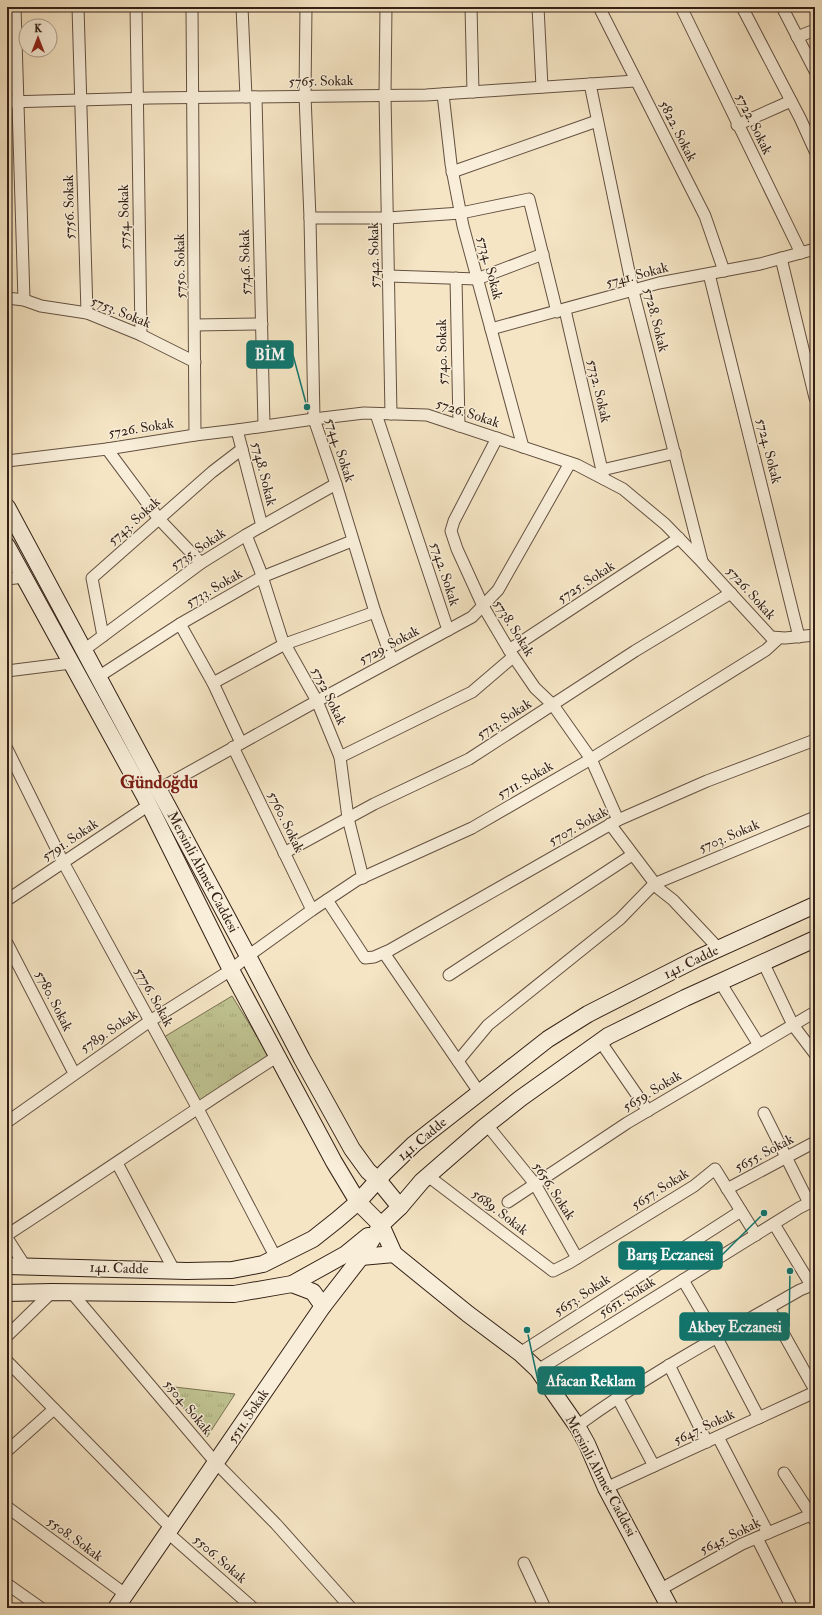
<svg xmlns="http://www.w3.org/2000/svg" width="822" height="1615" viewBox="0 0 822 1615" font-family="'IM FELL Double Pica',serif">
<style>
.park{fill:url(#park-tufts);stroke:#797254}
.lines{fill:none;stroke-linecap:round;stroke-linejoin:round}
.street-casing{stroke:#645142;stroke-width:13}
.secondary-casing{stroke:#332016;stroke-width:18}
.street{stroke:#f8eed9;stroke-width:11}
.secondary{stroke:#f8eed9;stroke-width:16}
.labels{text-anchor:middle;dominant-baseline:central;stroke-width:3;stroke-linejoin:round;paint-order:stroke}
.street-label{font-size:14px;fill:#332016;stroke:#f8eed9}
.district-label{font-size:18px;font-weight:bold;fill:#7a1f14;stroke:#f8eed9}
.leader{fill:none;stroke:#0f766e;stroke-width:1.5}
.callout-dot{fill:#0f766e;stroke:#f8eed9;stroke-width:1.5}
.callout{fill:#0f766e;stroke:#0f766e;stroke-width:1.5}
.callout-label{font-size:15px;text-anchor:middle;font-weight:bold;fill:#fff}
</style>
<defs>
<pattern id="park-tufts" width="24" height="20" patternUnits="userSpaceOnUse"><rect width="24" height="20" fill="#bfc391"/><path d="M3 7l-1-3M5 7V3M7 7l1-3M15 17l-1-3M17 17v-4M19 17l1-3" fill="none" stroke="#a5a77c"/></pattern>
</defs>
<rect width="100%" height="100%" fill="#f5e5c4"/>
<filter id="stains"><feTurbulence type="fractalNoise" baseFrequency=".005" numOctaves="4"/><feColorMatrix values="0 0 0 0 .2 0 0 0 0 .09 0 0 0 0 .02 0 0 0 .5 -.17"/></filter>
<radialGradient id="worn" r=".72"><stop offset=".6" stop-color="#630" stop-opacity="0"/><stop offset="1" stop-color="#630" stop-opacity=".3"/></radialGradient>
<g class="park">
<path d="M232,996L273,1062L199,1104L164,1037Z"/>
<path d="M166,1386L235,1394L207,1437Z"/>
</g>
<g class="lines">
<g class="street-casing">
<g id="street">
<path d="M15,7L24,300"/>
<path d="M78,7L87,313"/>
<path d="M136,7L141,335"/>
<path d="M192,7L195,435"/>
<path d="M242,7L246,97"/>
<path d="M306,7L305,96L310,218L314,419L336,484L375,612L392,660"/>
<path d="M386,7L385,95L391,414"/>
<path d="M471,7L473,92"/>
<path d="M538,7L542,87"/>
<path d="M599,7L705,216L724,271"/>
<path d="M681,7L801,253"/>
<path d="M742,7L800,118L815,151"/>
<path d="M782,7L815,71"/>
<path d="M797,37L815,30"/>
<path d="M590,84L633,291L702,561"/>
<path d="M443,94L451,164L463,226L523,447"/>
<path d="M256,97L264,425"/>
<path d="M7,102L151,98L426,95L635,81"/>
<path d="M737,125L791,101"/>
<path d="M452,172L597,121"/>
<path d="M310,218H388L461,213L529,199L557,312"/>
<path d="M781,258L815,398"/>
<path d="M709,274L799,637"/>
<path d="M389,276L477,279L543,254"/>
<path d="M456,278L459,426"/>
<path d="M7,298L24,300L41,306L87,313L141,335L195,362"/>
<path d="M565,310L604,479"/>
<path d="M195,325L262,324"/>
<path d="M491,329L659,283L760,264L815,249"/>
<path d="M376,414L448,630"/>
<path d="M237,430L262,526"/>
<path d="M497,438L454,521L451,531L457,549L483,606L509,650L535,688L553,705L591,759L618,820"/>
<path d="M107,449L159,519L201,563"/>
<path d="M7,461L107,449L195,435L237,430L314,419L364,413L427,415L577,465L623,489L665,524L702,562L771,637L785,638L815,635"/>
<path d="M602,470L675,453"/>
<path d="M246,535L260,570L282,639L317,701L340,757L348,818L363,878"/>
<path d="M7,579L24,577"/>
<path d="M180,624L213,683L241,743"/>
<path d="M103,636L92,578L212,472L242,449"/>
<path d="M84,650L201,563L246,535L336,484"/>
<path d="M509,650L679,538"/>
<path d="M7,671L71,663"/>
<path d="M98,677L180,624L262,577L352,541"/>
<path d="M213,683L285,644L375,612"/>
<path d="M233,747L312,910"/>
<path d="M7,749L63,862L197,1107L276,1258"/>
<path d="M340,757L472,692L513,657"/>
<path d="M159,789L308,706L472,617L498,590L570,463"/>
<path d="M610,824L659,889L673,900L719,949"/>
<path d="M284,853L374,804L469,759L635,651L731,593"/>
<path d="M7,900L149,805"/>
<path d="M327,900L365,958L374,957L390,950L618,820L707,781L815,740"/>
<path d="M7,943L74,1073"/>
<path d="M384,953L479,1092"/>
<path d="M763,962L793,1025L815,1054"/>
<path d="M449,975L632,855"/>
<path d="M720,982L759,1045"/>
<path d="M600,1041L648,1111"/>
<path d="M458,1061L488,1025L620,919L654,884L815,817"/>
<path d="M764,1113L809,1203"/>
<path d="M7,1122L150,1021L231,970L248,956L312,910L357,880L472,828L591,759L766,650L779,638"/>
<path d="M487,1125L535,1184L577,1258"/>
<path d="M117,1163L174,1270"/>
<path d="M428,1176L553,1271L569,1263L694,1186L715,1169L756,1235"/>
<path d="M727,1189L815,1142"/>
<path d="M508,1202L627,1123L815,1012"/>
<path d="M774,1224L811,1285"/>
<path d="M7,1235C98,1176 187,1114 278,1056"/>
<path d="M7,1238L25,1266"/>
<path d="M683,1280L717,1338L759,1418"/>
<path d="M71,1292L216,1463L276,1524L351,1608"/>
<path d="M769,1308L815,1390"/>
<path d="M7,1336L52,1292"/>
<path d="M520,1353L741,1211"/>
<path d="M7,1361L171,1528"/>
<path d="M669,1365L707,1442"/>
<path d="M538,1370L799,1208L815,1200"/>
<path d="M617,1397L654,1466"/>
<path d="M577,1426C648,1374 725,1333 800,1290L815,1284"/>
<path d="M718,1437L768,1533"/>
<path d="M7,1451L54,1409"/>
<path d="M784,1473L815,1521"/>
<path d="M606,1488L815,1392"/>
<path d="M7,1507L125,1594"/>
<path d="M168,1533L253,1608"/>
<path d="M757,1538L792,1608"/>
<path d="M524,1563L545,1608"/>
<path d="M7,1584L41,1608"/>
<path d="M661,1589L742,1544L815,1513"/>
</g>
</g>
<g class="secondary-casing">
<g id="secondary">
<path d="M7,507L248,956L302,1059L352,1149L368,1171L378,1180L400,1207"/>
<path d="M7,546L145,797L231,970L334,1162L358,1202L381,1225L400,1207L422,1181L483,1128L521,1098L608,1036L685,998L815,939"/>
<path d="M381,1225L394,1254L468,1314L520,1353L538,1370L577,1426L587,1444L606,1488L670,1608"/>
<path d="M361,1257L394,1254"/>
<path d="M7,1266L187,1271L232,1270L263,1264L313,1239L337,1220L358,1202L385,1172L414,1144L548,1039L588,1014L698,958L815,905"/>
<path d="M292,1284L313,1292L323,1306"/>
<path d="M7,1293L52,1292L234,1294L292,1284L346,1254L368,1236"/>
<path d="M116,1608L323,1306L361,1257L381,1225"/>
</g>
</g>
<use href="#street" class="street"/>
<use href="#secondary" class="secondary"/>
</g>
<g class="labels">
<g class="street-label">
<text transform="translate(321 81) rotate(-1)">5765. Sokak</text>
<text transform="translate(754 124) rotate(64)">5722. Sokak</text>
<text transform="translate(678 131) rotate(63)">5822. Sokak</text>
<text transform="translate(69 207) rotate(-91)">5756. Sokak</text>
<text transform="translate(124 217) rotate(-91)">5754. Sokak</text>
<text transform="translate(374 255) rotate(-91)">5742. Sokak</text>
<text transform="translate(245 262) rotate(-91)">5746. Sokak</text>
<text transform="translate(180 266) rotate(-91)">5750. Sokak</text>
<text transform="translate(490 268) rotate(75)">5734. Sokak</text>
<text transform="translate(637 275) rotate(-15)">5741. Sokak</text>
<text transform="translate(121 312) rotate(22)">5753. Sokak</text>
<text transform="translate(656 320) rotate(76)">5728. Sokak</text>
<text transform="translate(442 352) rotate(-91)">5740. Sokak</text>
<text transform="translate(599 391) rotate(77)">5732. Sokak</text>
<text transform="translate(468 413) rotate(18)">5726. Sokak</text>
<text transform="translate(141 428) rotate(-9)">5726. Sokak</text>
<text transform="translate(340 450) rotate(72)">5744. Sokak</text>
<text transform="translate(769 451) rotate(76)">5724. Sokak</text>
<text transform="translate(264 474) rotate(76)">5748. Sokak</text>
<text transform="translate(134 521) rotate(-42)">5743. Sokak</text>
<text transform="translate(198 549) rotate(-34)">5735. Sokak</text>
<text transform="translate(445 574) rotate(72)">5742. Sokak</text>
<text transform="translate(586 582) rotate(-33)">5725. Sokak</text>
<text transform="translate(214 588) rotate(-30)">5733. Sokak</text>
<text transform="translate(751 593) rotate(48)">5726. Sokak</text>
<text transform="translate(514 628) rotate(58)">5738. Sokak</text>
<text transform="translate(389 645) rotate(-28)">5729. Sokak</text>
<text transform="translate(329 696) rotate(64)">5752 Sokak</text>
<text transform="translate(504 719) rotate(-33)">5713. Sokak</text>
<text transform="translate(525 780) rotate(-30)">5711. Sokak</text>
<text transform="translate(286 822) rotate(64)">5760. Sokak</text>
<text transform="translate(578 826) rotate(-29)">5707. Sokak</text>
<text transform="translate(729 836) rotate(-23)">5703. Sokak</text>
<text transform="translate(70 840) rotate(-34)">5791. Sokak</text>
<text transform="translate(203 872) rotate(62)">Mersinli Ahmet Caddesi</text>
<text transform="translate(691 962) rotate(-26)">141. Cadde</text>
<text transform="translate(154 997) rotate(61)">5776. Sokak</text>
<text transform="translate(54 1001) rotate(63)">5780. Sokak</text>
<text transform="translate(109 1031) rotate(-34)">5789. Sokak</text>
<text transform="translate(652 1091) rotate(-31)">5659. Sokak</text>
<text transform="translate(422 1139) rotate(-40)">141. Cadde</text>
<text transform="translate(764 1153) rotate(-28)">5655. Sokak</text>
<text transform="translate(660 1189) rotate(-32)">5657. Sokak</text>
<text transform="translate(554 1191) rotate(57)">5656. Sokak</text>
<text transform="translate(500 1212) rotate(37)">5689. Sokak</text>
<text transform="translate(119 1268) rotate(2)">141. Cadde</text>
<text transform="translate(582 1295) rotate(-33)">5653. Sokak</text>
<text transform="translate(627 1297) rotate(-32)">5651. Sokak</text>
<text transform="translate(188 1407) rotate(50)">5504. Sokak</text>
<text transform="translate(248 1416) rotate(-56)">5511. Sokak</text>
<text transform="translate(704 1427) rotate(-25)">5647. Sokak</text>
<text transform="translate(601 1476) rotate(62)">Mersinli Ahmet Caddesi</text>
<text transform="translate(730 1536) rotate(-26)">5645. Sokak</text>
<text transform="translate(75 1539) rotate(36)">5508. Sokak</text>
<text transform="translate(220 1559) rotate(41)">5506. Sokak</text>
</g>
<g class="district-label">
<text x="159" y="782">Gündoğdu</text>
</g>
</g>
<path class="leader" d="M307 407L293 355M764 1213L722 1255M790 1271L789 1327M527 1330L538 1381"/>
<g class="callout-dot">
<circle cx="307" cy="407" r="4"/>
<circle cx="764" cy="1213" r="4"/>
<circle cx="790" cy="1271" r="4"/>
<circle cx="527" cy="1330" r="4"/>
</g>
<g class="callout">
<rect x="247" y="341" width="46" height="27" rx="4"/>
<rect x="619" y="1242" width="103" height="27" rx="4"/>
<rect x="680" y="1313" width="109" height="27" rx="4"/>
<rect x="538" y="1367" width="106" height="27" rx="4"/>
</g>
<g class="callout-label">
<text x="270" y="360">BİM</text>
<text x="670" y="1260">Barış Eczanesi</text>
<text x="735" y="1332">Akbey Eczanesi</text>
<text x="591" y="1386">Afacan Reklam</text>
</g>
<rect width="822" height="1615" fill="none" stroke="#f5e5c4" stroke-width="24"/>
<rect x="8" y="8" width="806" height="1599" fill="none" stroke="#332016" stroke-width="2"/>
<rect x="12" y="12" width="798" height="1591" fill="none" stroke="#332016"/>
<g transform="translate(38 38)"><circle r="19" fill="#f8eed9" stroke="#a99c8b"/>
<path d="M0-3L7 15L0 10L-7 15Z" fill="#8f2418"/>
<text y="-6" font-size="11" font-weight="bold" text-anchor="middle" fill="#332016">K</text>
</g>
<rect width="100%" height="100%" filter="url(#stains)"/>
<rect width="100%" height="100%" fill="url(#worn)"/>
</svg>
